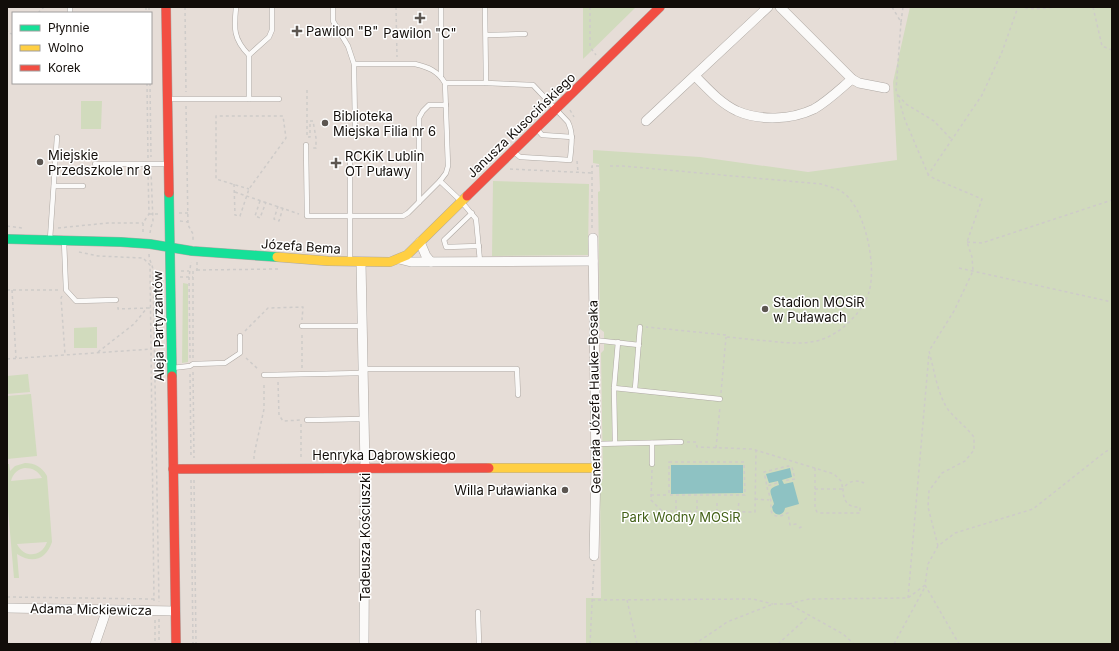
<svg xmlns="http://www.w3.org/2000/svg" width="1119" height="651" viewBox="0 0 1119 651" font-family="Inter,sans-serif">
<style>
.green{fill:#d1dbbd;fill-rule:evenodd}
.water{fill:#8ec2c3}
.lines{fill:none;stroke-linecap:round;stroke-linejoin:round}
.lane-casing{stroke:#aea8a3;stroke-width:5.5}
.street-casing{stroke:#aea8a3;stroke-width:10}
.fast-casing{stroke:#aea8a3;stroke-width:10}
.slow-casing{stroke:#aea8a3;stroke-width:10}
.jam-casing{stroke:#aea8a3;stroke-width:10}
.path{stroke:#cecbc9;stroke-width:1.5;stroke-dasharray:3 3;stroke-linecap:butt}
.lane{stroke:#fbfaf9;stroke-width:4.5}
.street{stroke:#fbfaf9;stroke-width:9}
.fast{stroke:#16e098;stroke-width:9}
.slow{stroke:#ffcf43;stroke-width:9}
.jam{stroke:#f24e42;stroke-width:9}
.poi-dot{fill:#5c5651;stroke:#fff;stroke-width:1.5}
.labels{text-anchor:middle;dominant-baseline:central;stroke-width:3;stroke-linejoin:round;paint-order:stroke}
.poi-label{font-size:13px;fill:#120d09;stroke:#fff;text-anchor:start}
.street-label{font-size:13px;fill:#120d09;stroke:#fff}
.park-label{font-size:13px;fill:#436117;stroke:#fff}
</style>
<rect width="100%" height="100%" fill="#e6ddd7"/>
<g class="green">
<path d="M583,7H636L583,59Z"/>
<path d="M910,7H1112V644H586V598H601L600,480L603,479L601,353L604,350V332L600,329L598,192L600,191L599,164L593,163V150L700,157L808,172L897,160L893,82Z"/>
<path d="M81,101H102L101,129H81Z"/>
<path d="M493,181L589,184L588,255L492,256Z"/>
<path d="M183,283L188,284V362L182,363Z"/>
<path d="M97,327V348H74V328Z"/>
<path d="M28,374L30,392L7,394V376Z"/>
<path d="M31,394L37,456L7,459V396Z"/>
<path d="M25,463C35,463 42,467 47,476L52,542C46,560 32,564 17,554L19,578H14L7,498V464H9L10,471L15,466ZM25,468C33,468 38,471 42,478L11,481C13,473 18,469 25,468ZM47,542C42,557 24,559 17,544Z"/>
</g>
<g class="water">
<path d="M671,465H743V493L671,494Z"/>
<path d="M790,468L792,477L782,480L784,484L793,482L799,504L785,508C784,515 777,517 773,511L772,507L774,504C771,492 766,489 779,485L778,481L769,483L766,474Z"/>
</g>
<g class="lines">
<g class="lane-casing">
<g id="lane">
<path d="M236,7C234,28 233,39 249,55L269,37L272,30V7"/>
<path d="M333,7V21L348,46L354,64H415C428,67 438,71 445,83L448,166L446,173L440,181L461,201L476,219L480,261"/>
<path d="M441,7V76"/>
<path d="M70,13V7"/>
<path d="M486,35L525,34"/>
<path d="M354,64L355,126"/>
<path d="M445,83H486L485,7"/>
<path d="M486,83L533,85L568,122C574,134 571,147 570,160L520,157L514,152"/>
<path d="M168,99H279"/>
<path d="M249,99V55"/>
<path d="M537,129L542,135L572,137"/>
<path d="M306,145L307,216H350V162"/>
<path d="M95,164H167"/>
<path d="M54,186H83"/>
<path d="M419,202V118L423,111L429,105H446"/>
<path d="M472,213L444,240L446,247L479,246"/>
<path d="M50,239L57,137"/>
<path d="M64,241L66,290L76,301L116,300"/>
<path d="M350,261V216H403L408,213L440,181"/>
<path d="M302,326H362"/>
<path d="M594,340L639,345"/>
<path d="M172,368L190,366L193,364L225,363L240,353V336"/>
<path d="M363,369H517L518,395"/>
<path d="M264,375L363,373"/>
<path d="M614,388L720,399"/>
<path d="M635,389L640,327"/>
<path d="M307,420L364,419"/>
<path d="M615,443L614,388L618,342"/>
<path d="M596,444L681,442"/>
<path d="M652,464V443"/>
<path d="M478,612L479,644"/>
</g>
</g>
<g class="street-casing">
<g id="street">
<path d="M780,7L852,79L859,83L885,88"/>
<path d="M695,76C707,88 720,103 737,111C760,121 791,120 814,109C828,101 840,89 852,79"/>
<path d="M646,121L768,7"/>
<path d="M593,238L596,468L594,556"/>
<path d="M420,242L426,256L431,262"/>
<path d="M399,259L411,262L593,261"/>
<path d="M361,262L365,468L364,644"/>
<path d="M7,608L175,611"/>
<path d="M95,644L107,609"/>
</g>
</g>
<g class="fast-casing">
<g id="fast">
<path d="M169,193L172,376"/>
<path d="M7,239L121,242L150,244L192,251L277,257"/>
</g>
</g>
<g class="slow-casing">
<g id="slow">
<path d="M277,257L328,261L390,262L407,255L467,196"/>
<path d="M489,468H596"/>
</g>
</g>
<g class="jam-casing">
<g id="jam">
<path d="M166,7L169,193"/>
<path d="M467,196L660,7"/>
<path d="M172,376L176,644"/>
<path d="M173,469L489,468"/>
</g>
</g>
<g class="path">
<path d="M146,7V13"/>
<path d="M149,7V13"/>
<path d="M185,7L186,92"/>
<path d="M396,7L397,57"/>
<path d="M590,7V47L596,55"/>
<path d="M892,7L901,22L896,90L905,120L928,174"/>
<path d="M953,7H998"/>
<path d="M1019,7L1035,9L1056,7"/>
<path d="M1093,7L1102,46L1112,50"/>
<path d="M38,13L44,7"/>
<path d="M901,22L903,7"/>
<path d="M7,29L8,33L13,34"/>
<path d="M147,83L148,158"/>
<path d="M150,83L151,157"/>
<path d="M307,90V137H310V121H313L316,138V148H313"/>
<path d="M898,95L906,104L934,121L951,139"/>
<path d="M186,106L188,225L193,234V240"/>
<path d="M570,110L574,117"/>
<path d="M577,161L578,172"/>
<path d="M610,166H623L821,184C827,186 835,188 841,191C865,206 877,265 869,292C864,309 846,328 830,336C810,346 790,343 768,341C754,340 740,338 726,337V335L646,327"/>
<path d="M510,169L592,173"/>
<path d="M234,184L235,215L240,216L249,189L286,138L283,116H216V179L249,189"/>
<path d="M235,192L299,214"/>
<path d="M260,201L255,216L260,218L266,202"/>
<path d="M278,206L274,219L279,221L283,208"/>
<path d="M179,213H191"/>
<path d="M149,214H159"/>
<path d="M180,221L188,222"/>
<path d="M7,226L22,228"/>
<path d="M58,228L108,223H143"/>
<path d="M592,228V166H599"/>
<path d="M143,232V223L149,214L148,172"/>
<path d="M150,233L151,227L153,221L151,171"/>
<path d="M967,242L982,243L1112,200"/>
<path d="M79,252L98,256L143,258L150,265L154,601"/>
<path d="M149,254C149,261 153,265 153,271L159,602"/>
<path d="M959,268L1112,302"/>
<path d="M197,270L279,269"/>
<path d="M181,271H189"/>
<path d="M152,277H161"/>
<path d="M180,277H193"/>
<path d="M7,290H60"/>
<path d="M12,290L16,358"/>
<path d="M62,296L61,298L65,354"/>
<path d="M118,307V309L147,308"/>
<path d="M245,331L268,308L303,307L302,320"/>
<path d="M98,352L134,324L147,308H151"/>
<path d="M190,358L189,277L191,262"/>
<path d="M193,358V271L197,270V262"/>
<path d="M246,358L259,370"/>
<path d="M7,359L152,349"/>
<path d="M302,368V334"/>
<path d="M193,372L194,458"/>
<path d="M190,374L191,458"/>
<path d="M278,382L279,415L283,421L301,420"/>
<path d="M721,393L726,337"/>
<path d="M301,424V458"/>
<path d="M687,442H696L697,447L752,449L834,474L841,481L843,489H815"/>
<path d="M716,448L720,407"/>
<path d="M254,459V455L264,409V382"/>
<path d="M669,462H744L745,495H669Z"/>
<path d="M815,468V508L817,512L820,513H860V507C848,508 843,501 843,489C848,481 856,479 864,483"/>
<path d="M652,470L651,500L662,511L755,512L756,450"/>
<path d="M191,480L193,644"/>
<path d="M194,480L196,644"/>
<path d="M777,483L767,486L764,472L788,466L792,467L795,479L784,481"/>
<path d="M767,487C768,492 771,498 771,503C771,509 770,516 778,516C781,517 784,514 788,513L790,525L796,524L795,523"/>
<path d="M651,495H669"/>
<path d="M755,499L769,500"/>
<path d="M676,500V512"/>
<path d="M697,500V511"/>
<path d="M717,512V500"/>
<path d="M738,512L739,500"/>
<path d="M799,528L801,527V529"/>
<path d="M938,546L928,507L929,491L942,473L965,461L974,450V437C967,428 958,421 950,412C938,398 934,369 929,351L954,311L973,271L972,257L967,242L982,199L935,179L928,175L982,95L1002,52L1018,7"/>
<path d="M925,585L959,644"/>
<path d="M7,597L154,599"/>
<path d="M908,598L929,353"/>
<path d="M592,600L753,599L773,604"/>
<path d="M627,600L637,644"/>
<path d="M789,604L809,599L908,598L925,585L928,564L938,546L955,533L1033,509L1105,452L1112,448"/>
<path d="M159,619V644"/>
<path d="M155,620V644"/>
<path d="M590,644L594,564"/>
<path d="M694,644L707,636L727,622L773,604H789L843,634L854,644"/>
<path d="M778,644L810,615"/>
<path d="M894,644L925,587"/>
</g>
<use href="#lane" class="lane"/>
<use href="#street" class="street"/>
<use href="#fast" class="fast"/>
<use href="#slow" class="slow"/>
<use href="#jam" class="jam"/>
</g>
<g class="poi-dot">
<path d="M418 12h4v4h4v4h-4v4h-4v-4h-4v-4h4z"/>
<path d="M295 25h4v4h4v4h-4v4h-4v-4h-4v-4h4z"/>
<circle cx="325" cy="123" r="4"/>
<circle cx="40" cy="162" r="4"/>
<path d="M334 157h4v4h4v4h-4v4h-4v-4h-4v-4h4z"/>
<circle cx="765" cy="309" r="4"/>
<circle cx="565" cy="490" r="4"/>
</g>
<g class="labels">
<g class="poi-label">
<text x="306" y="31">Pawilon "B"</text>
<text x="420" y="33" text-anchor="middle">Pawilon "C"</text>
<text x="333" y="116">Biblioteka<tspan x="333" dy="15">Miejska Filia nr 6</tspan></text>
<text x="48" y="155">Miejskie<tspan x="48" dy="15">Przedszkole nr 8</tspan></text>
<text x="345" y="156">RCKiK Lublin<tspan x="345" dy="15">OT Puławy</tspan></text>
<text x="773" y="302">Stadion MOSiR<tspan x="773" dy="15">w Puławach</tspan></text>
<text x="557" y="490" text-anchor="end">Willa Puławianka</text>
</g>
<g class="street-label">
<text transform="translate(521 125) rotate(-44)">Janusza Kusocińskiego</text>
<text transform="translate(301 246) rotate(4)">Józefa Bema</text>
<text transform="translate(158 326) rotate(-91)">Aleja Partyzantów</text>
<text transform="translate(594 397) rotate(-91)">Generała Józefa Hauke-Bosaka</text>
<text x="384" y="455">Henryka Dąbrowskiego</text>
<text transform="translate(365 537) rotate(-90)">Tadeusza Kościuszki</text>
<text transform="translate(91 609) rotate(1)">Adama Mickiewicza</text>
</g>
<g class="park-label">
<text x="681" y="517">Park Wodny MOSiR</text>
</g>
</g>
<rect width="1119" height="651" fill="none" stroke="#120d09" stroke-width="16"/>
<rect x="12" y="12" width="140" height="72" fill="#ffffff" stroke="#a09e9d"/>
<rect x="20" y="25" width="20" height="6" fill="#16e098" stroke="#a09e9d"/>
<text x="48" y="32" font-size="12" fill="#120d09">Płynnie</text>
<rect x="20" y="45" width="20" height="6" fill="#ffcf43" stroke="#a09e9d"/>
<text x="48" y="52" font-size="12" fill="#120d09">Wolno</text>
<rect x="20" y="65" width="20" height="6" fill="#f24e42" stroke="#a09e9d"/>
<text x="48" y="72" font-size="12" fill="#120d09">Korek</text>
</svg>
